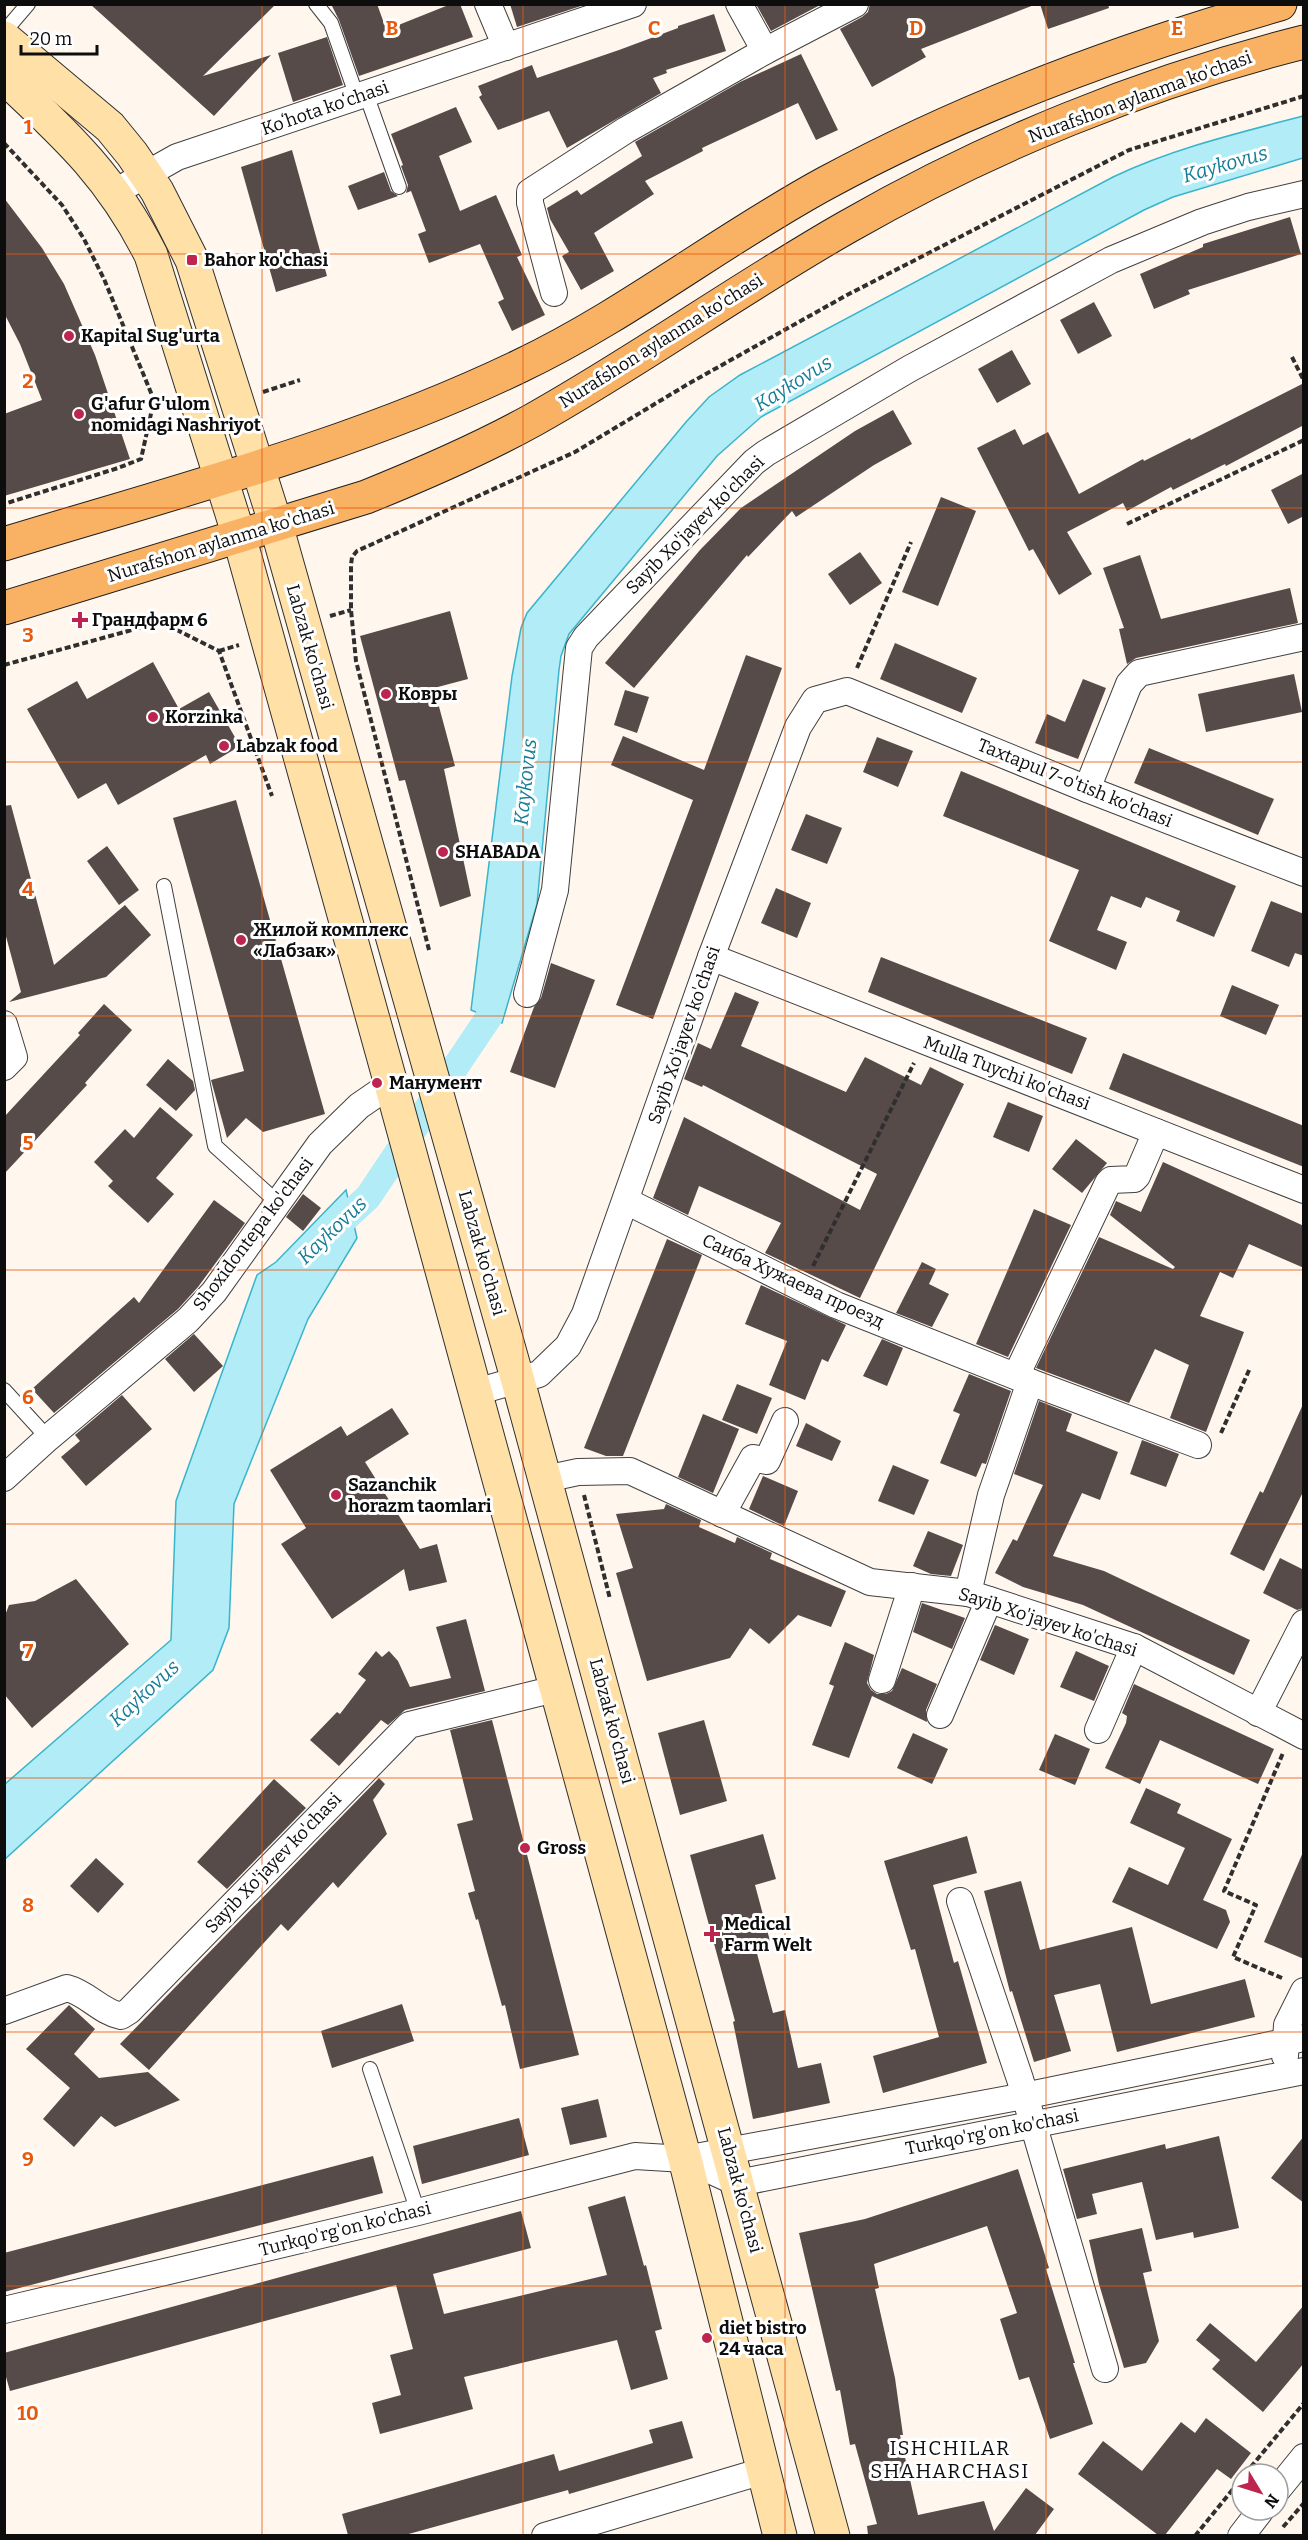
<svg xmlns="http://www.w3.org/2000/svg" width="1308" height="2540" viewBox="0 0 1308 2540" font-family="Bitter,serif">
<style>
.water{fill:#b2ecf6;stroke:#39b4cd;stroke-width:1.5}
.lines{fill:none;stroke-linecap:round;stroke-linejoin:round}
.canal{stroke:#b2ecf6;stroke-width:27}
.building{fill:#564b49}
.lane-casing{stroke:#404040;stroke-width:16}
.street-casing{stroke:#404040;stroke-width:28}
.secondary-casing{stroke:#2f2f2f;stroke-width:35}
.primary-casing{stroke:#1e1e1e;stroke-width:35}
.path{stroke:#2f2f2f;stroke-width:4;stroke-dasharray:6 3;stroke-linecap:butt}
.lane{stroke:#fff;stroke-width:14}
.street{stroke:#fff;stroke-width:26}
.secondary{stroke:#ffe1a8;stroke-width:33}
.primary{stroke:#f9b263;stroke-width:33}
.grid{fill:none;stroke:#e8590c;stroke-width:1.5;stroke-opacity:0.55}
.poi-dot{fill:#bd254f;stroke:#fff;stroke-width:2}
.labels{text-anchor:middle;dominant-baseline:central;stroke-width:6;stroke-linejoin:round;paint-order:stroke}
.street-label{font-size:18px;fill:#0d0d0d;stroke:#fff}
.poi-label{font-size:18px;font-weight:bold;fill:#0d0d0d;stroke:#fff;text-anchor:start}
.water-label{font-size:20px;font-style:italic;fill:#167d98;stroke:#fff}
.neighbourhood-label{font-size:20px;letter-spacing:1.5px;fill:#0d0d0d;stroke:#fff}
.grid-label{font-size:20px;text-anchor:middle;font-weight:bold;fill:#e8590c;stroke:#fff;stroke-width:6;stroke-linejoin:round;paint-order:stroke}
</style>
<rect width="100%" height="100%" fill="#fff7ed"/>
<g class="water">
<path d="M1303,116V158L1173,197L1144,210L761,417L717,456L569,634L561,656L559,670L537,904L502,1023L471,1010L512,676L521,628L527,613L686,422L709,397L740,375L1113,177C1174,148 1239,133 1303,116Z"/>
<path d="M346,1190L357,1238L308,1319L234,1504L229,1628L213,1670L5,1859V1784L171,1640L176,1501L257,1275L276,1262Z"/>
</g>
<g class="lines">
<path class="canal" d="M326,1236L368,1197L489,1017L497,983"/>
</g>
<g class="building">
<path d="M90,4H276L203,76L271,55L214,116Z"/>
<path d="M331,4H377L385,26L395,23L396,26L451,4H460L473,37L359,76L339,20Z"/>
<path d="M510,4H584V5L517,27Z"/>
<path d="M756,4H822L771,31Z"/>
<path d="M870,4H1034V5L921,49L926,57L872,87L840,29L862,17L868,12Z"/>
<path d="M1040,4H1108L1109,8L1048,29Z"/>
<path d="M714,14L726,51L666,70L667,73L653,78L661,93L567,148L549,111L498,130L479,97L482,95L478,86L532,65L537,78L619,50L678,28V26Z"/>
<path d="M327,37L343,85L293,102L278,53Z"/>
<path d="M801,54L838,130L816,140L798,103L702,148L703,151L645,181L654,194L594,233L614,271L581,290L562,256L569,252L550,219L547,208L577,190L581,195L642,156L635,142L740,82Z"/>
<path d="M456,107L472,142L439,156L460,211L496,195L522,255L517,257L545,315L512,331L498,302L504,299L480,244L429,263L418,234L426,231L411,191L406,193L408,185L401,166L403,165L391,134Z"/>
<path d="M292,150L327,276L276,292L241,167Z"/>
<path d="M384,172L391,191L398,196L358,210L348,186Z"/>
<path d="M4,198L42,248L64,284L95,355L130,459L4,496V414L42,400L20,344L4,313Z"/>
<path d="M1290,217L1301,254L1188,290L1190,294L1154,309L1140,274L1203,247V244Z"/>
<path d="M1094,302L1112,336L1078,354L1060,320Z"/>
<path d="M1012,350L1031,384L997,403L978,369Z"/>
<path d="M1304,383V425L1226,466L1225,464L1173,490L1171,487L1127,511L1123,503L1067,532L1092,574L1059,595L1033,549L1029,551L977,448L1015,429L1023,445L1048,432L1079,494L1143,459L1144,461L1190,438L1191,440Z"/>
<path d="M893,410L912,444L874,465L796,517L792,511L748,557L747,555L634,688L605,663L700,550L741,508L855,431Z"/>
<path d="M1304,473V516L1288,524L1271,490Z"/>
<path d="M941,497L976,511L938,606L902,592Z"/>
<path d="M860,552L882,583L850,605L828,574Z"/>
<path d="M1140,555L1161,619L1290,588L1298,623L1136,658L1127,664L1119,629L1124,628L1103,568Z"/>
<path d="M450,611L468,679L434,688L455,766L444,769L471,896L440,907L405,780L399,781L360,636Z"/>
<path d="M895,643L977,678L962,713L880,679Z"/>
<path d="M746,655L782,668L653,1019L616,1005L693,800L611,765L623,736L704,770Z"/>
<path d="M153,662L179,709L209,692L240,746L210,764L206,755L118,805L106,783L78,799L27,709L77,681L87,699Z"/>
<path d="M1294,674L1302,712L1206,732L1198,694Z"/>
<path d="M1083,679L1106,688L1078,759L1035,743L1047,714L1065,722Z"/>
<path d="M625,690L649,697L637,733L614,725Z"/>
<path d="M877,737L913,751L898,787L863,772Z"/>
<path d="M1149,748L1274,799L1258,835L1134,783Z"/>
<path d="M961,771L1236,886L1214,937L1176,921L1180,911L1146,897L1141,908L1111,896L1097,930L1127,942L1116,970L1049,941L1079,870L943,816Z"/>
<path d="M236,800L325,1114L263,1132L246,1118L227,1138L211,1080L244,1071L173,818Z"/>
<path d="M11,805L54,965L125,905L151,935L106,977L9,1002L21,992L4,929V806Z"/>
<path d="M806,814L842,828L827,864L791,850Z"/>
<path d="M107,846L139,890L119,905L87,861Z"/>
<path d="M776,888L811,903L797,938L761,923Z"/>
<path d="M1271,901L1304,914V956L1295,953L1289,967L1251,951Z"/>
<path d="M881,957L1087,1038L1072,1074L868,992Z"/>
<path d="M551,963L595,980L555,1088L510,1072L534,1007L541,998Z"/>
<path d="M1232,985L1279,1005L1266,1035L1220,1016Z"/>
<path d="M735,992L759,1002L741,1046L846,1092L865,1057L921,1085L930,1067L964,1084L860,1298L765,1253L781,1223L699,1186L688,1215L653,1198L684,1117L860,1210L877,1174L703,1085L702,1087L684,1079L698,1043L711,1049Z"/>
<path d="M104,1004L132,1030L85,1083L87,1085L4,1174V1117L80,1035L78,1033Z"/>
<path d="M1123,1053L1304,1126V1167L1109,1089Z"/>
<path d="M168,1059L193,1081L195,1090L176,1111L146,1085Z"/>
<path d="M1008,1102L1043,1116L1029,1152L993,1137Z"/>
<path d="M160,1107L193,1135L156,1178L174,1194L148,1223L108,1186L113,1181L94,1162L125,1129L134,1138Z"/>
<path d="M1076,1139L1107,1163L1082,1193L1052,1169Z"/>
<path d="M1163,1162L1304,1226V1268L1249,1244L1233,1278L1220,1272L1200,1316L1244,1332L1206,1432L1170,1418L1189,1365L1155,1349L1129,1403L1036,1368L1099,1237L1173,1269L1175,1267L1110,1215L1116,1201L1141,1212Z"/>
<path d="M303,1194L321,1208L303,1231L286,1217Z"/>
<path d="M214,1200L245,1223L198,1287L178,1309L54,1413L32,1389L134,1297L139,1303Z"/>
<path d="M1034,1209L1071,1225L1008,1357L976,1344Z"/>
<path d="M667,1239L702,1255L623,1456H606L584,1448Z"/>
<path d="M922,1262L936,1269L929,1284L949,1294L932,1327L896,1313Z"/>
<path d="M761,1285L846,1325L828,1362L822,1359L805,1400L769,1385L787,1341L745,1324Z"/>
<path d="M194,1334L223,1366L194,1392L165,1359Z"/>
<path d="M882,1339L903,1348L887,1386L863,1376Z"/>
<path d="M969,1374L1011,1391L986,1464L982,1463L976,1477L940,1463L960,1414L953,1411Z"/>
<path d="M737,1384L772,1398L757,1434L722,1420Z"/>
<path d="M122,1395L152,1429L86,1486L61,1457L80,1441L75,1435Z"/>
<path d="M1039,1401L1072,1414L1066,1431L1118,1452L1100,1500L1082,1493L1053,1556L1104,1571L1250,1640L1234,1675L1083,1605L1023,1587L995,1573L1013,1539L1017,1541L1043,1485L1014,1474Z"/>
<path d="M1304,1402V1490L1264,1571L1230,1554L1260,1491L1263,1493Z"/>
<path d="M392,1408L409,1434L365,1462L420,1549L437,1544L447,1582L409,1591L404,1569L332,1619L281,1544L306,1528L270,1470L341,1426L347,1436Z"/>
<path d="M703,1414L739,1429L713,1493L678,1477Z"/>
<path d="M806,1423L841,1441L832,1461L796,1446Z"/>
<path d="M1142,1440L1179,1454L1166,1487L1130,1474Z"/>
<path d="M893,1465L929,1480L914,1515L878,1501Z"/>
<path d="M763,1476L798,1491L784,1526L749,1509Z"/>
<path d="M666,1504L701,1520L699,1527L735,1543L737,1537L772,1553L770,1559L846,1591L831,1627L798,1615L769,1644L750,1628L730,1658L647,1681L616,1573L633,1568L616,1514L664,1509Z"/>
<path d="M928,1531L963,1545L951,1576L931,1574L913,1566Z"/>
<path d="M1280,1558L1304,1570V1608L1297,1610L1263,1593Z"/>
<path d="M76,1579L129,1644L32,1728L4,1694V1618L9,1605L35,1601Z"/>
<path d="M922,1603L965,1618L952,1649L913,1632Z"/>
<path d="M466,1619L485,1691L405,1710L388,1725L381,1720L339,1766L310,1740L337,1712L340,1714L366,1680L358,1674L376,1651L382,1657L389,1651L398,1661L410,1687L451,1678L436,1627Z"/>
<path d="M995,1625L1029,1639L1014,1675L980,1660Z"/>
<path d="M845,1642L874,1655L867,1683L871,1690L877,1694H886L892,1691L902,1668L937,1684L926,1710L927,1722L872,1696L849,1758L812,1745L834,1686L829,1684Z"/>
<path d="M1076,1651L1109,1666L1094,1701L1060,1687Z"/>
<path d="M1134,1684L1274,1749L1258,1784L1160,1740L1140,1784L1105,1768L1126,1723L1127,1716L1122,1713Z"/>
<path d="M492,1720L579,2055L520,2069L505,2005L502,2006L478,1919L476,1920L468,1893L475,1891L457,1824L473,1820L450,1730Z"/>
<path d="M704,1720L727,1801L680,1815L658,1733Z"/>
<path d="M913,1733L948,1749L932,1784L897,1768Z"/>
<path d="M1055,1734L1090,1749L1075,1785L1039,1770Z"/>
<path d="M379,1778L385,1784L373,1800L387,1834L338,1888L333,1882L288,1931L281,1924L149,2070L120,2044Z"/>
<path d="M274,1779L306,1808L227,1889L197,1862Z"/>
<path d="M1146,1788L1181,1804L1177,1813L1232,1839L1203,1900L1226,1910L1230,1922L1217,1949L1112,1902L1129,1867L1168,1885L1185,1848L1130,1823Z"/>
<path d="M763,1834L776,1879L755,1885L770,1941L755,1946L773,2013L785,2010L798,2068L821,2063L830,2103L753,2119L733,2022L735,2021L690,1855Z"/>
<path d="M967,1836L977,1873L933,1885L954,1963L958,1961L987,2063L883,2093L873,2056L939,2037L915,1949L911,1950L884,1861Z"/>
<path d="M1304,1850V1959L1264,1942Z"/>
<path d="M96,1858L124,1884L98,1913L70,1886Z"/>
<path d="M1021,1881L1040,1950L1132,1927L1151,2004L1245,1979L1255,2017L1117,2052L1100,1984L1054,1995L1071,2051L1034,2062L1012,1991L1010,1992L984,1891Z"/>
<path d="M402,2004L414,2041L332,2068L321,2031Z"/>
<path d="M69,2005L95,2029L74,2054L99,2078L148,2072L180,2100L115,2127L101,2116L74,2147L43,2119L70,2088L26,2049Z"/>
<path d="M598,2099L607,2137L570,2145L561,2108Z"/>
<path d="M519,2118L529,2155L422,2184L413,2146Z"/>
<path d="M1219,2136L1239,2228L1194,2238L1193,2232L1156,2240L1142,2182L1092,2194L1097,2214L1077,2219L1063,2169L1165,2144L1166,2149Z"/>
<path d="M1304,2136V2203L1271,2178Z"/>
<path d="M373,2156L383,2193L4,2292V2253Z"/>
<path d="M1018,2169L1049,2268L1046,2269L1075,2363H1073L1093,2424L1050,2439L1029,2377L1019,2380L1000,2319L1017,2313L987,2226L874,2264L879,2288L875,2289L895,2378L903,2435H900L918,2515L984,2501L994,2531L1026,2488L1054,2509L1035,2535H868L867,2526L877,2524L855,2444L850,2445L840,2390L836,2391L799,2233L865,2219Z"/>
<path d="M625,2196L644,2266L646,2265L662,2329L655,2331L668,2379L631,2390L617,2340L464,2377L473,2409L380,2434L372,2403L401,2395L390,2355L413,2349L396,2285L10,2391L4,2370V2353L521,2211L531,2248L433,2274L444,2314L607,2275L588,2207Z"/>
<path d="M1142,2228L1152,2271L1143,2273L1159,2341L1146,2363L1124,2368L1099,2284L1089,2240Z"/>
<path d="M1304,2305V2363L1263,2412L1212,2369L1220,2360L1196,2340L1210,2323L1256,2362Z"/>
<path d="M1206,2418L1251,2453L1231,2479L1217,2469L1165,2535H1158L1078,2474L1103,2441L1142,2471L1181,2422L1195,2433Z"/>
<path d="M682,2421L693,2458L569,2494L568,2490L405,2535H348L342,2514L554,2454L559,2471L653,2443L649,2430Z"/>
</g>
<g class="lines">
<g class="lane-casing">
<g id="lane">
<path d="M316,4L331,23L357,97"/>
<path d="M4,32L28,4"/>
<path d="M366,94L399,187"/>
<path d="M164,886L215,1146L277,1202"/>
<path d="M4,1390L48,1438"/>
<path d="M370,2069L418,2212"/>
</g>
</g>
<g class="street-casing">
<g id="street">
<path d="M488,4L506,47"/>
<path d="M739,4L765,51"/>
<path d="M115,192L177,157L633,4"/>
<path d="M554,293L530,203V192L626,130L765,51L855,4"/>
<path d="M1087,789L1129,684L1139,673L1304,637"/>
<path d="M711,957L1304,1190"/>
<path d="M527,994L555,890L579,648L586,637L754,462L766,453L909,369L1111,260L1202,222L1248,207L1304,194"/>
<path d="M4,1024L14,1057L4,1067"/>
<path d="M626,1201L836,1305L1030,1382L1198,1445"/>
<path d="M1016,1376L1108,1183L1111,1180L1134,1179L1137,1176L1156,1132"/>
<path d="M476,1392L539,1374L568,1346L585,1314L711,957L798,727L815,700L847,691L1087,789L1304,873"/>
<path d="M4,1478L48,1438L188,1320L214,1292L320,1144L359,1106L391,1084"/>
<path d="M545,1479L578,1472L630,1471L870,1582L968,1593L1134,1647L1304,1736"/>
<path d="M722,1514L753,1458L767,1461L785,1421"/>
<path d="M968,1593L991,1495L1030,1382"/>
<path d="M882,1680L912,1586"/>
<path d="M1258,1713L1304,1623"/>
<path d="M940,1715L989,1600"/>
<path d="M1098,1730L1134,1647"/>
<path d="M960,1901L1020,2079L1105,2369"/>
<path d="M4,2011L67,1988C87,1993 101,2012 121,2016L129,2011L409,1725L555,1689"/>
<path d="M1285,2056L1287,2025L1304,1991"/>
<path d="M685,2159L738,2183L1304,2071"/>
<path d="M4,2310L418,2212L635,2156L685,2159L1024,2096L1304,2038"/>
<path d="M1278,2489L1304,2457"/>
<path d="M545,2536L763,2471"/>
<path d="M1241,2536L1261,2510"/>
</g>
</g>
<g class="secondary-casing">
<g id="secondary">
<path d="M4,38L110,127L132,154L157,191L192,260L276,525L518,1381L833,2536"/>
<path d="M4,77C67,136 112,177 151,255L239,536L391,1084L685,2159L780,2536"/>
</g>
</g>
<g class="primary-casing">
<g id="primary">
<path d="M4,544C178,491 356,445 520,366C627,315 721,240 826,183C970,105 1123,49 1280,4"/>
<path d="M4,608L366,497C423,474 479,450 533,420C640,360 740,288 847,227C988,146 1145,82 1304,42"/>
</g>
</g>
<g class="path">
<path d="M4,143L62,205L84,239L104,279L154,400L141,459L118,468L4,504"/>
<path d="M1292,357L1304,381"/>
<path d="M263,392L300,380"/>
<path d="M1127,524L1304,440"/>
<path d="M330,616L351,610"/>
<path d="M219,651L239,645"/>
<path d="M4,665L161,622L219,651L272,796"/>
<path d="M857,668L911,542"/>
<path d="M429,950L356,661L351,610V565L352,557L357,551L575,452L688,384L847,295L1129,150L1304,96"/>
<path d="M813,1266L914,1063"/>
<path d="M1221,1433L1250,1368"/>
<path d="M584,1495L610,1599"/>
<path d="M1282,1978L1233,1957L1256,1905L1224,1891L1283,1753"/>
<path d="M1245,2474L1304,2403"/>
<path d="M1283,2527L1304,2503"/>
<path d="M1195,2536L1242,2478"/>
</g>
<use href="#lane" class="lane"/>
<use href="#street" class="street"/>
<use href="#secondary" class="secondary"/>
<use href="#primary" class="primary"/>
</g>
<path class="grid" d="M262,4V2536M523,4V2536M785,4V2536M1046,4V2536M4,254H1304M4,508H1304M4,762H1304M4,1016H1304M4,1270H1304M4,1524H1304M4,1778H1304M4,2032H1304M4,2286H1304"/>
<g class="poi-dot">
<rect x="186" y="254" width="12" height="12" rx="3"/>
<circle cx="69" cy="336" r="6"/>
<circle cx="79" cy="414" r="6"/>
<path d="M77 611h6v6h6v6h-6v6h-6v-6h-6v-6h6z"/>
<circle cx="386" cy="694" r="6"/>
<circle cx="153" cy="717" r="6"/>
<circle cx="224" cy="746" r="6"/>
<circle cx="443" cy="852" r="6"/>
<circle cx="241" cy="940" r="6"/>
<circle cx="377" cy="1083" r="6"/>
<circle cx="336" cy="1495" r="6"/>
<circle cx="525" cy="1848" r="6"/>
<path d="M709 1925h6v6h6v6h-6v6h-6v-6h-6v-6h6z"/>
<circle cx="707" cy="2338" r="6"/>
</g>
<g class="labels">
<g class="street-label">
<text transform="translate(1140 97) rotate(-20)">Nurafshon aylanma ko'chasi</text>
<text transform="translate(325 108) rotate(-19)">Koʻhota koʻchasi</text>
<text transform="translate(661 341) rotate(-32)">Nurafshon aylanma ko'chasi</text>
<text transform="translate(695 525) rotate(-45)">Sayib Xo'jayev ko'chasi</text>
<text transform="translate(221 542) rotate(-17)">Nurafshon aylanma ko'chasi</text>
<text transform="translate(310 647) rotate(74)">Labzak ko'chasi</text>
<text transform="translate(1075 783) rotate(22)">Taxtapul 7-o'tish ko'chasi</text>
<text transform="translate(684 1035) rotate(-71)">Sayib Xo'jayev ko'chasi</text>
<text transform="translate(1007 1073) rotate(21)">Mulla Tuychi ko'chasi</text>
<text transform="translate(253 1234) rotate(-53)">Shoxidontepa ko'chasi</text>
<text transform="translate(482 1253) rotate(74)">Labzak ko'chasi</text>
<text transform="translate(793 1281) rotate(25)">Саиба Хужаева проезд</text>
<text transform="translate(1048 1622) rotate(18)">Sayib Xo'jayev ko'chasi</text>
<text transform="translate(612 1721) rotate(75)">Labzak ko'chasi</text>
<text transform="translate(273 1863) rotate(-46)">Sayib Xo'jayev ko'chasi</text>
<text transform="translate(992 2132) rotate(-11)">Turkqo'rg'on ko'chasi</text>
<text transform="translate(740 2190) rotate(75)">Labzak ko'chasi</text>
<text transform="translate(345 2229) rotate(-14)">Turkqo'rg'on ko'chasi</text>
</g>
<g class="poi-label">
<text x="204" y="260">Bahor ko'chasi</text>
<text x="81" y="336">Kapital Sug'urta</text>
<text x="91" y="404">G'afur G'ulom<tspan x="91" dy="21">nomidagi Nashriyot</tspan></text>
<text x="92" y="620">Грандфарм 6</text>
<text x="398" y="694">Ковры</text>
<text x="165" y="717">Korzinka</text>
<text x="236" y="746">Labzak food</text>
<text x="455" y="852">SHABADA</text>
<text x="253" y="930">Жилой комплекс<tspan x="253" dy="21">«Лабзак»</tspan></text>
<text x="389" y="1083">Манумент</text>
<text x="348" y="1485">Sazanchik<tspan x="348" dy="21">horazm taomlari</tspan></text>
<text x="537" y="1848">Gross</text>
<text x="724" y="1924">Medical<tspan x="724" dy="21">Farm Welt</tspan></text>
<text x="719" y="2328">diet bistro<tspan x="719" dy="21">24 часа</tspan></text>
</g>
<g class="water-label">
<text transform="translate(1225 164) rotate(-16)">Kaykovus</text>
<text transform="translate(793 383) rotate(-32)">Kaykovus</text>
<text transform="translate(525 782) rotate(-84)">Kaykovus</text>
<text transform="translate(332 1230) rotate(-44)">Kaykovus</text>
<text transform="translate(144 1693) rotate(-43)">Kaykovus</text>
</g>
<g class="neighbourhood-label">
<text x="950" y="2448">ISHCHILAR<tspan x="950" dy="23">SHAHARCHASI</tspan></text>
</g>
</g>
<g class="grid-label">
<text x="392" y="35">B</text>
<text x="654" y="35">C</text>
<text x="916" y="35">D</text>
<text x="1177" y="35">E</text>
<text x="28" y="134">1</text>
<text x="28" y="388">2</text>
<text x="28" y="642">3</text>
<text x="28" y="896">4</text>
<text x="28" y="1150">5</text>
<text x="28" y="1404">6</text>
<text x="28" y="1658">7</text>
<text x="28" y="1912">8</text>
<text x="28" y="2166">9</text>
<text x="28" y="2420">10</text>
</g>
<rect width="1308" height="2540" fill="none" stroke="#0d0d0d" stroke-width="12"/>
<g transform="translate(1260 2492) rotate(128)"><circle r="28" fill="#ffffff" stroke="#9e9e9e" stroke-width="1.5"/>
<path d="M0-4.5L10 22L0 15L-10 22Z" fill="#bd254f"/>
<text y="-9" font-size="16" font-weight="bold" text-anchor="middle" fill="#0d0d0d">N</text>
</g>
<path d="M21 45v9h76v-9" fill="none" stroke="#0d0d0d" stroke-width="3"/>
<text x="30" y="45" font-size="18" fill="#0d0d0d" stroke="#ffffff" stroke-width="4.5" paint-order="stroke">20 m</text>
</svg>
